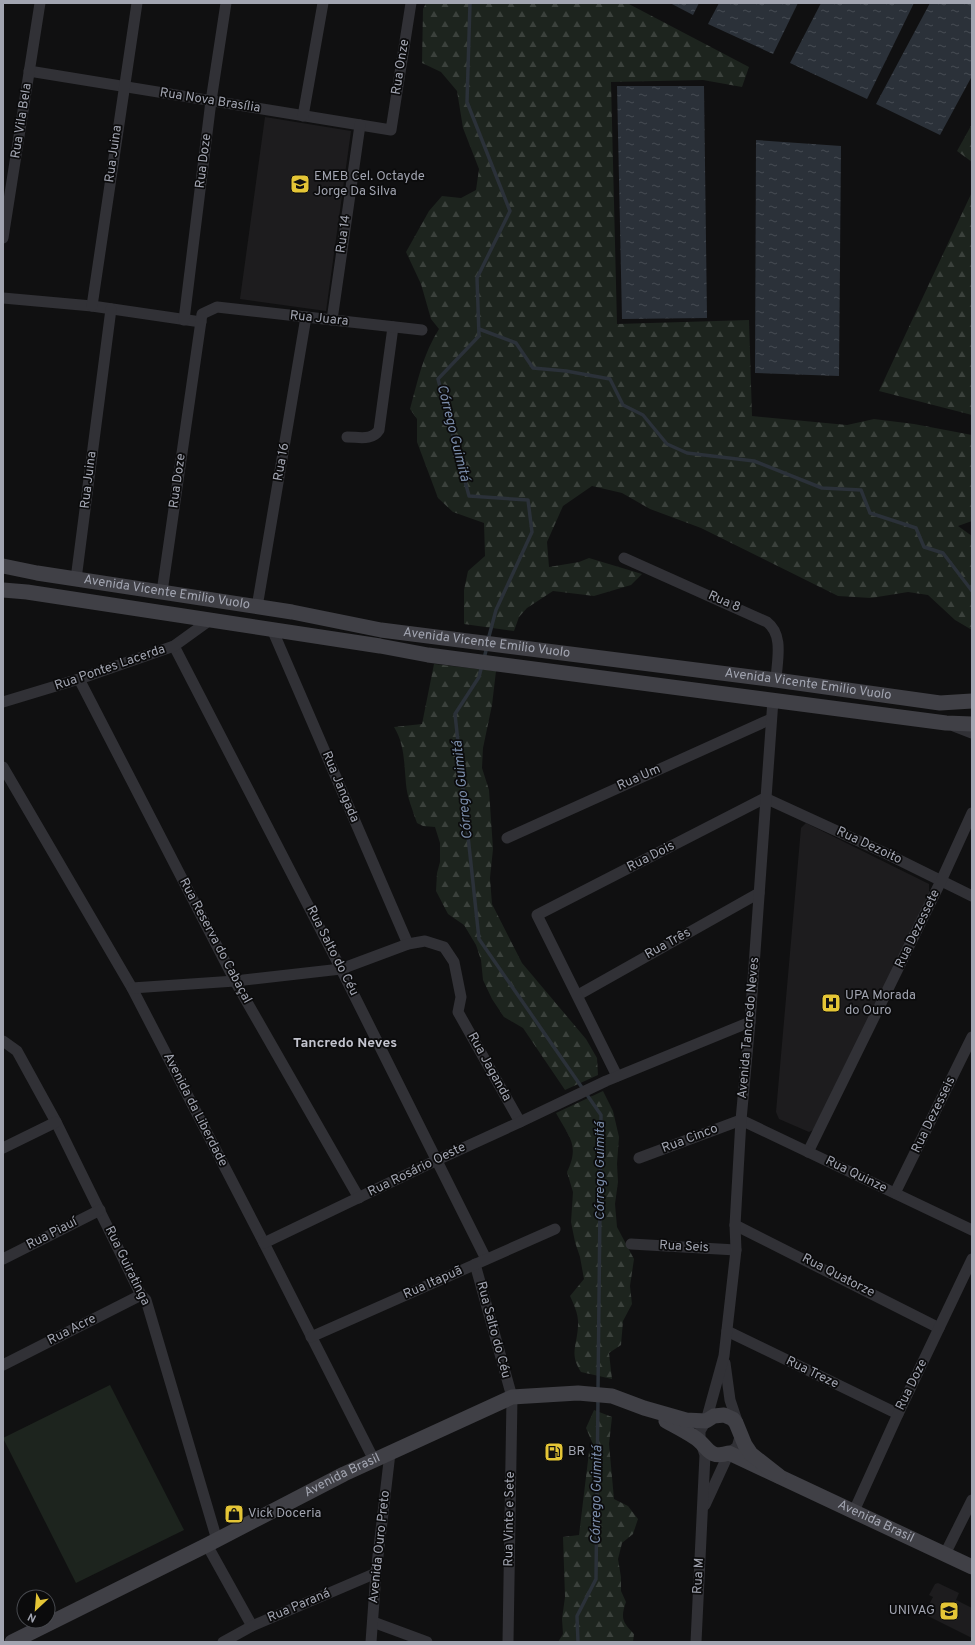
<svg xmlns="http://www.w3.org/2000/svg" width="975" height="1645" viewBox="0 0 975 1645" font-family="Overpass,sans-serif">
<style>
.built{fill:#1d1c1e}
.forest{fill:url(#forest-firs)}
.pitch{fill:#1d241e}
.water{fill:url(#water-ripples)}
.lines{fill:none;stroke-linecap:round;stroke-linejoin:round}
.stream{stroke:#2b3139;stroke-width:3.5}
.street{stroke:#313136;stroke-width:11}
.secondary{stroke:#404046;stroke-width:15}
.labels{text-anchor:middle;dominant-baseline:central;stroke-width:3.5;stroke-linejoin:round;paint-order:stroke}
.street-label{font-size:13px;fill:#a2a5b1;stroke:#0b0b0c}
.poi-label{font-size:13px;fill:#a2a5b1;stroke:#0b0b0c;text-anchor:start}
.water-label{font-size:14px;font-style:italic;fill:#7b8dab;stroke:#0b0b0c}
.neighbourhood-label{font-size:14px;font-weight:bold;fill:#c3c4ce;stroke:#0b0b0c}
</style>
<defs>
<pattern id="forest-firs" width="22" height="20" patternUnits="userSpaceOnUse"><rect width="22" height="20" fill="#1d241e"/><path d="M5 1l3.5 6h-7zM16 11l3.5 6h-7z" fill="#3b413c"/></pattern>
<pattern id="water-ripples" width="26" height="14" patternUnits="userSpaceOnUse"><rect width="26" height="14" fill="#2b3139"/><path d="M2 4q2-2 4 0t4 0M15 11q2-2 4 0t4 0" fill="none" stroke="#474c53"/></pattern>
</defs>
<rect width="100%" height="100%" fill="#101011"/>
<g class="built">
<path d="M265,117L351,131L326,311L240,299Z"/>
<path d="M806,823L929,884V894L815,1129L809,1132L779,1119L776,1112L801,828Z"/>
<path d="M938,1583L959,1593L956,1600L972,1608V1638L924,1614L933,1597L929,1595L935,1584Z"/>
</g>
<g class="forest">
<path d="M426,3H627L749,67L742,87L703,80L611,82L617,324L749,320L752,416L847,425L874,419L914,424L972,435V521L958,526L972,536V630L955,620L928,595L908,592L871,598L838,596L701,528L650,509L622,493L592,486L563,506L547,542L549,567L579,562L589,558L642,574L631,585L594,596L553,591L527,608L519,617L514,631L464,624V590L468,571L485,556L484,523L453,512L438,498L417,442V419L410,409C418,380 423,354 439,329L431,319L421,284L406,252L429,211L442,196L461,198L476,190L479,169L463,128L457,91L441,72L422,63L423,9Z"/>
<path d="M972,124V162L957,151Z"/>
<path d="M972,192V415L879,391Z"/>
<path d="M434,664L496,671L492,705L483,748L482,768L489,790L493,849L490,878L492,904L522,963L586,1039L597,1058L598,1075L565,1090L523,1028L504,1017L492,999L483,980L481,960L476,945L464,925L448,914L436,891L437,873L440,862V843L435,827L423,826L417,823C413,811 407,797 406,784C404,764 405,745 394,727L422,724Z"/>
<path d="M603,1091L613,1111L619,1137L617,1164L618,1182L615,1204L617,1227L634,1259L630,1286L632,1304L623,1321L621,1345L609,1353L612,1379L581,1372C569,1354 577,1346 578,1326C579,1315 574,1305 570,1296L584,1279L580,1257L575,1242L571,1222L573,1192L567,1172C580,1145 569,1137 556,1113Z"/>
<path d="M594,1410L612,1417L609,1444L614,1499L628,1506L638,1519L633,1534L622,1543L618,1559L621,1577V1591L626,1602C620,1619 623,1622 634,1634L633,1642H558L563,1634L562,1619L565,1597L563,1537L579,1535L589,1452L595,1449L586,1428Z"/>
</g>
<path class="pitch" d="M110,1385L184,1530L76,1583L3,1438Z"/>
<g class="water">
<path d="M670,3H699L693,15Z"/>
<path d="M719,3H798L773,54L708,24Z"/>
<path d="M821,3H914L867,99L790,63Z"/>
<path d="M930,3H972V76L940,135L876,104Z"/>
<path d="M617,86H704L707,318L622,319Z"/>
<path d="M756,140L841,146L839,376L755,373Z"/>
</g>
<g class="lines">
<g class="stream">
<path d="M470,3L467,102L510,211L477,278L479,336L438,379L469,496L528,500L532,532L496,610L488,640"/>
<path d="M479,329L516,343L533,368L566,371L610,379L623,405L643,415L667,444L687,453L754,461L822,488L861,490L870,513L916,528L924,547L943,553L972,591"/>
<path d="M484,659L487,646"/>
<path d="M482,665L479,677L455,714L479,939L601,1115L598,1391"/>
<path d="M578,1642L577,1616L596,1579L598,1399"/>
</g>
<g class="street">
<path d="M29,71L391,130L411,3"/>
<path d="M303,116L323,3"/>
<path d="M3,238L40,3"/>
<path d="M3,298L92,306L201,322"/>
<path d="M92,306L137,3"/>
<path d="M184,320L211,101L226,3"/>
<path d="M332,320L360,125"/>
<path d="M347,437C359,437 372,441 379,430L393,327"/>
<path d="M624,558L767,622C784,635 777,660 776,680"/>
<path d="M76,579L111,309"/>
<path d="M162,592L202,314L217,307L422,330"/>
<path d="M257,607L306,317"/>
<path d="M272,629L408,944"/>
<path d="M174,646L341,969L486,1259"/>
<path d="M79,679L235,981L359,1198"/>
<path d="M3,702L79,679L174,646L210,620"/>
<path d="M954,726L972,733"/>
<path d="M3,767L132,988L264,1243L374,1460"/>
<path d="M507,838L771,719"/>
<path d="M132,988L235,981L341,969L408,944L425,941L444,947L454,962L461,997L458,1012L520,1122"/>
<path d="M578,995L759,893"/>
<path d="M3,1041L17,1051L56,1122L141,1295L146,1300L217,1540"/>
<path d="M617,1076L537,915L765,798L887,854L972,896"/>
<path d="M3,1148L56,1122"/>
<path d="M808,1152L941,881L972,813"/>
<path d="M639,1158L741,1120L972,1230"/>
<path d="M895,1193L972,1037"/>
<path d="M735,1225L939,1328"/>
<path d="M264,1243L437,1160L520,1122L606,1081L750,1022"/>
<path d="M631,1244L736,1250"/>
<path d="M3,1259L100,1210"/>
<path d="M475,1264L512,1397L508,1642"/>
<path d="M727,1331L898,1414"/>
<path d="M311,1337L555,1229"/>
<path d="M3,1365L141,1295"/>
<path d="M705,1505L729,1453L737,1447L740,1437L739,1427L730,1400L725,1363"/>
<path d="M854,1511L898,1414L972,1259"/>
<path d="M207,1545L252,1626"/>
<path d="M945,1554L972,1500"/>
<path d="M373,1622L427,1642"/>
<path d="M223,1642L252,1626L376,1573"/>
<path d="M371,1642L376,1573L390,1453"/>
<path d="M696,1642L705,1455L700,1440V1431L706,1421L724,1356L736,1250L735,1225L741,1120L750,1022L773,700"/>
</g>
<g class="secondary">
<path id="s1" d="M3,566L37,573L292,612L381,630L776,680L940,703L972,701"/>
<path d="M3,590L27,592L380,646L428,655L946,723L972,724"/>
<path id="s2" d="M666,1421C675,1426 685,1431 694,1437C708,1445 707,1460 729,1453L972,1567"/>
<path id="s3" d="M12,1642L207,1545L344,1474L512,1397L578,1393L612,1396L644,1408L686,1420L706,1421L714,1416L724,1415L733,1419L736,1423L745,1445L751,1454L779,1476"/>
</g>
</g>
<defs>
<g id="school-square" transform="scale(1)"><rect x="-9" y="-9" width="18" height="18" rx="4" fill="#e4c536" stroke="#0b0b0c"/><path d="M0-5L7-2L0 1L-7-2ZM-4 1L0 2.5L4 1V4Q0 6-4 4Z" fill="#111"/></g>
<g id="hospital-square" transform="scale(1)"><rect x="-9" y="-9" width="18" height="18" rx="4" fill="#e4c536" stroke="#0b0b0c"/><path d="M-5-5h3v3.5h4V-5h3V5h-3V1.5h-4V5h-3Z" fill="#111"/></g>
<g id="fuel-square" transform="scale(1)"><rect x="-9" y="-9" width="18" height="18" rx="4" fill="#e4c536" stroke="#0b0b0c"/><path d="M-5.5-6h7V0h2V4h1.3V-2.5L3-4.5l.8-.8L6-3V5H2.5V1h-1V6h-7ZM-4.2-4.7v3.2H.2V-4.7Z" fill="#111"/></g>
<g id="shop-square" transform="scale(1)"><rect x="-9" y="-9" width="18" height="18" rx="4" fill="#e4c536" stroke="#0b0b0c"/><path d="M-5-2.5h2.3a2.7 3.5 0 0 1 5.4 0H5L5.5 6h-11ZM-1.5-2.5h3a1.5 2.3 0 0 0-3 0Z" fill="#111"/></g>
<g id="university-square" transform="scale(1)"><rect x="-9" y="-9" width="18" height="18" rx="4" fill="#e4c536" stroke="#0b0b0c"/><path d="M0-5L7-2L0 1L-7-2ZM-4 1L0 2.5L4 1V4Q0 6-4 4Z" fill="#111"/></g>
</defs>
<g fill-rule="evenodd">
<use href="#school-square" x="300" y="184"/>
<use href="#hospital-square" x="831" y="1003"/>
<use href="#fuel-square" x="554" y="1452"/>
<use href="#shop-square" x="234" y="1514"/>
<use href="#university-square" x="949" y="1611"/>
</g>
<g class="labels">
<g class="street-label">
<text transform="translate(401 67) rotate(-81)">Rua Onze</text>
<text transform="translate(210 101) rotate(9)">Rua Nova Brasília</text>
<text transform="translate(22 121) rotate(-81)">Rua Vila Bela</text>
<text transform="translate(114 154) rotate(-82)">Rua Juina</text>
<text transform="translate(204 161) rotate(-83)">Rua Doze</text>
<text transform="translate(344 234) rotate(-82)">Rua 14</text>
<text transform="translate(319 319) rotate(6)">Rua Juara</text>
<text transform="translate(282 462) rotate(-80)">Rua 16</text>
<text transform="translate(89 480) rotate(-83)">Rua Juina</text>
<text transform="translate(178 481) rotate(-82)">Rua Doze</text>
<text stroke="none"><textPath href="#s1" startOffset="166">Avenida Vicente Emilio Vuolo</textPath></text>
<text transform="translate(724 602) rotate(24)">Rua 8</text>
<text stroke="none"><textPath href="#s1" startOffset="490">Avenida Vicente Emilio Vuolo</textPath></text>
<text transform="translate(110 668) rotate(-19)">Rua Pontes Lacerda</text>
<text stroke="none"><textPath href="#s1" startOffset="814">Avenida Vicente Emilio Vuolo</textPath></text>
<text transform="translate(639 778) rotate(-24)">Rua Um</text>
<text transform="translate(340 787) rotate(67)">Rua Jangada</text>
<text transform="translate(869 846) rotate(25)">Rua Dezoito</text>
<text transform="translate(651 857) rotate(-27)">Rua Dois</text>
<text transform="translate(918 929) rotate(-64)">Rua Dezessete</text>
<text transform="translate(215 941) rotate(62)">Rua Reserva do Cabaçal</text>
<text transform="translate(668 944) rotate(-29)">Rua Três</text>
<text transform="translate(332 951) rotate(63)">Rua Salto do Céu</text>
<text transform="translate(749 1028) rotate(-85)">Avenida Tancredo Neves</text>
<text transform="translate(489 1067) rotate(61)">Rua Jaganda</text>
<text transform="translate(195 1110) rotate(63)">Avenida da Liberdade</text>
<text transform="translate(934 1115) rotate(-64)">Rua Dezesseis</text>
<text transform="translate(690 1139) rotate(-21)">Rua Cinco</text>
<text transform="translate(417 1170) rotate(-26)">Rua Rosário Oeste</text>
<text transform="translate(856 1175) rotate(26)">Rua Quinze</text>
<text transform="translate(52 1234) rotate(-27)">Rua Piauí</text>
<text transform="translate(684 1247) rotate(3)">Rua Seis</text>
<text transform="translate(127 1266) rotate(64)">Rua Guiratinga</text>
<text transform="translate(838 1276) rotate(27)">Rua Quatorze</text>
<text transform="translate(433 1283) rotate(-24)">Rua Itapuã</text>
<text transform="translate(72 1330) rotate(-27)">Rua Acre</text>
<text transform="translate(493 1330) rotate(75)">Rua Salto do Céu</text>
<text transform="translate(812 1373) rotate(26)">Rua Treze</text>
<text transform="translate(912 1385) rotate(-64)">Rua Doze</text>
<text stroke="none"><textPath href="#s3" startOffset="370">Avenida Brasil</textPath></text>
<text transform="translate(510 1519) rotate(-89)">Rua Vinte e Sete</text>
<text stroke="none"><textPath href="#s2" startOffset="236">Avenida Brasil</textPath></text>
<text transform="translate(380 1547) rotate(-84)">Avenida Ouro Preto</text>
<text transform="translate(699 1576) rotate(-87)">Rua M</text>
<text transform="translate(299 1606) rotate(-23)">Rua Paraná</text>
</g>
<g class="poi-label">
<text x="314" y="177">EMEB Cel. Octayde<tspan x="314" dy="15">Jorge Da Silva</tspan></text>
<text x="845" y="996">UPA Morada<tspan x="845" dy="15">do Ouro</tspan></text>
<text x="568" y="1452">BR</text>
<text x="248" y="1514">Vick Doceria</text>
<text x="935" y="1611" text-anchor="end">UNIVAG</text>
</g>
<g class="water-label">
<text transform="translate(453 433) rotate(76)">Córrego Guimitá</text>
<text transform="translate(463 790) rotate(-96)">Córrego Guimitá</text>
<text transform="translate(600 1171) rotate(-90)">Córrego Guimitá</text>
<text transform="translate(597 1495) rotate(-89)">Córrego Guimitá</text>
</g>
<g class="neighbourhood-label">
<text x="345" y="1043">Tancredo Neves</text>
</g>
</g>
<rect width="975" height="1645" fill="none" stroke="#a2a5b1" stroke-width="8"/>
<g transform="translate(36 1609) rotate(206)"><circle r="19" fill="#0b0b0c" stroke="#47494e"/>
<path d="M0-3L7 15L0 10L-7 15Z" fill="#e4c536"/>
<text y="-6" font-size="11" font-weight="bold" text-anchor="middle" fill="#a2a5b1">N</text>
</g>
</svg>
